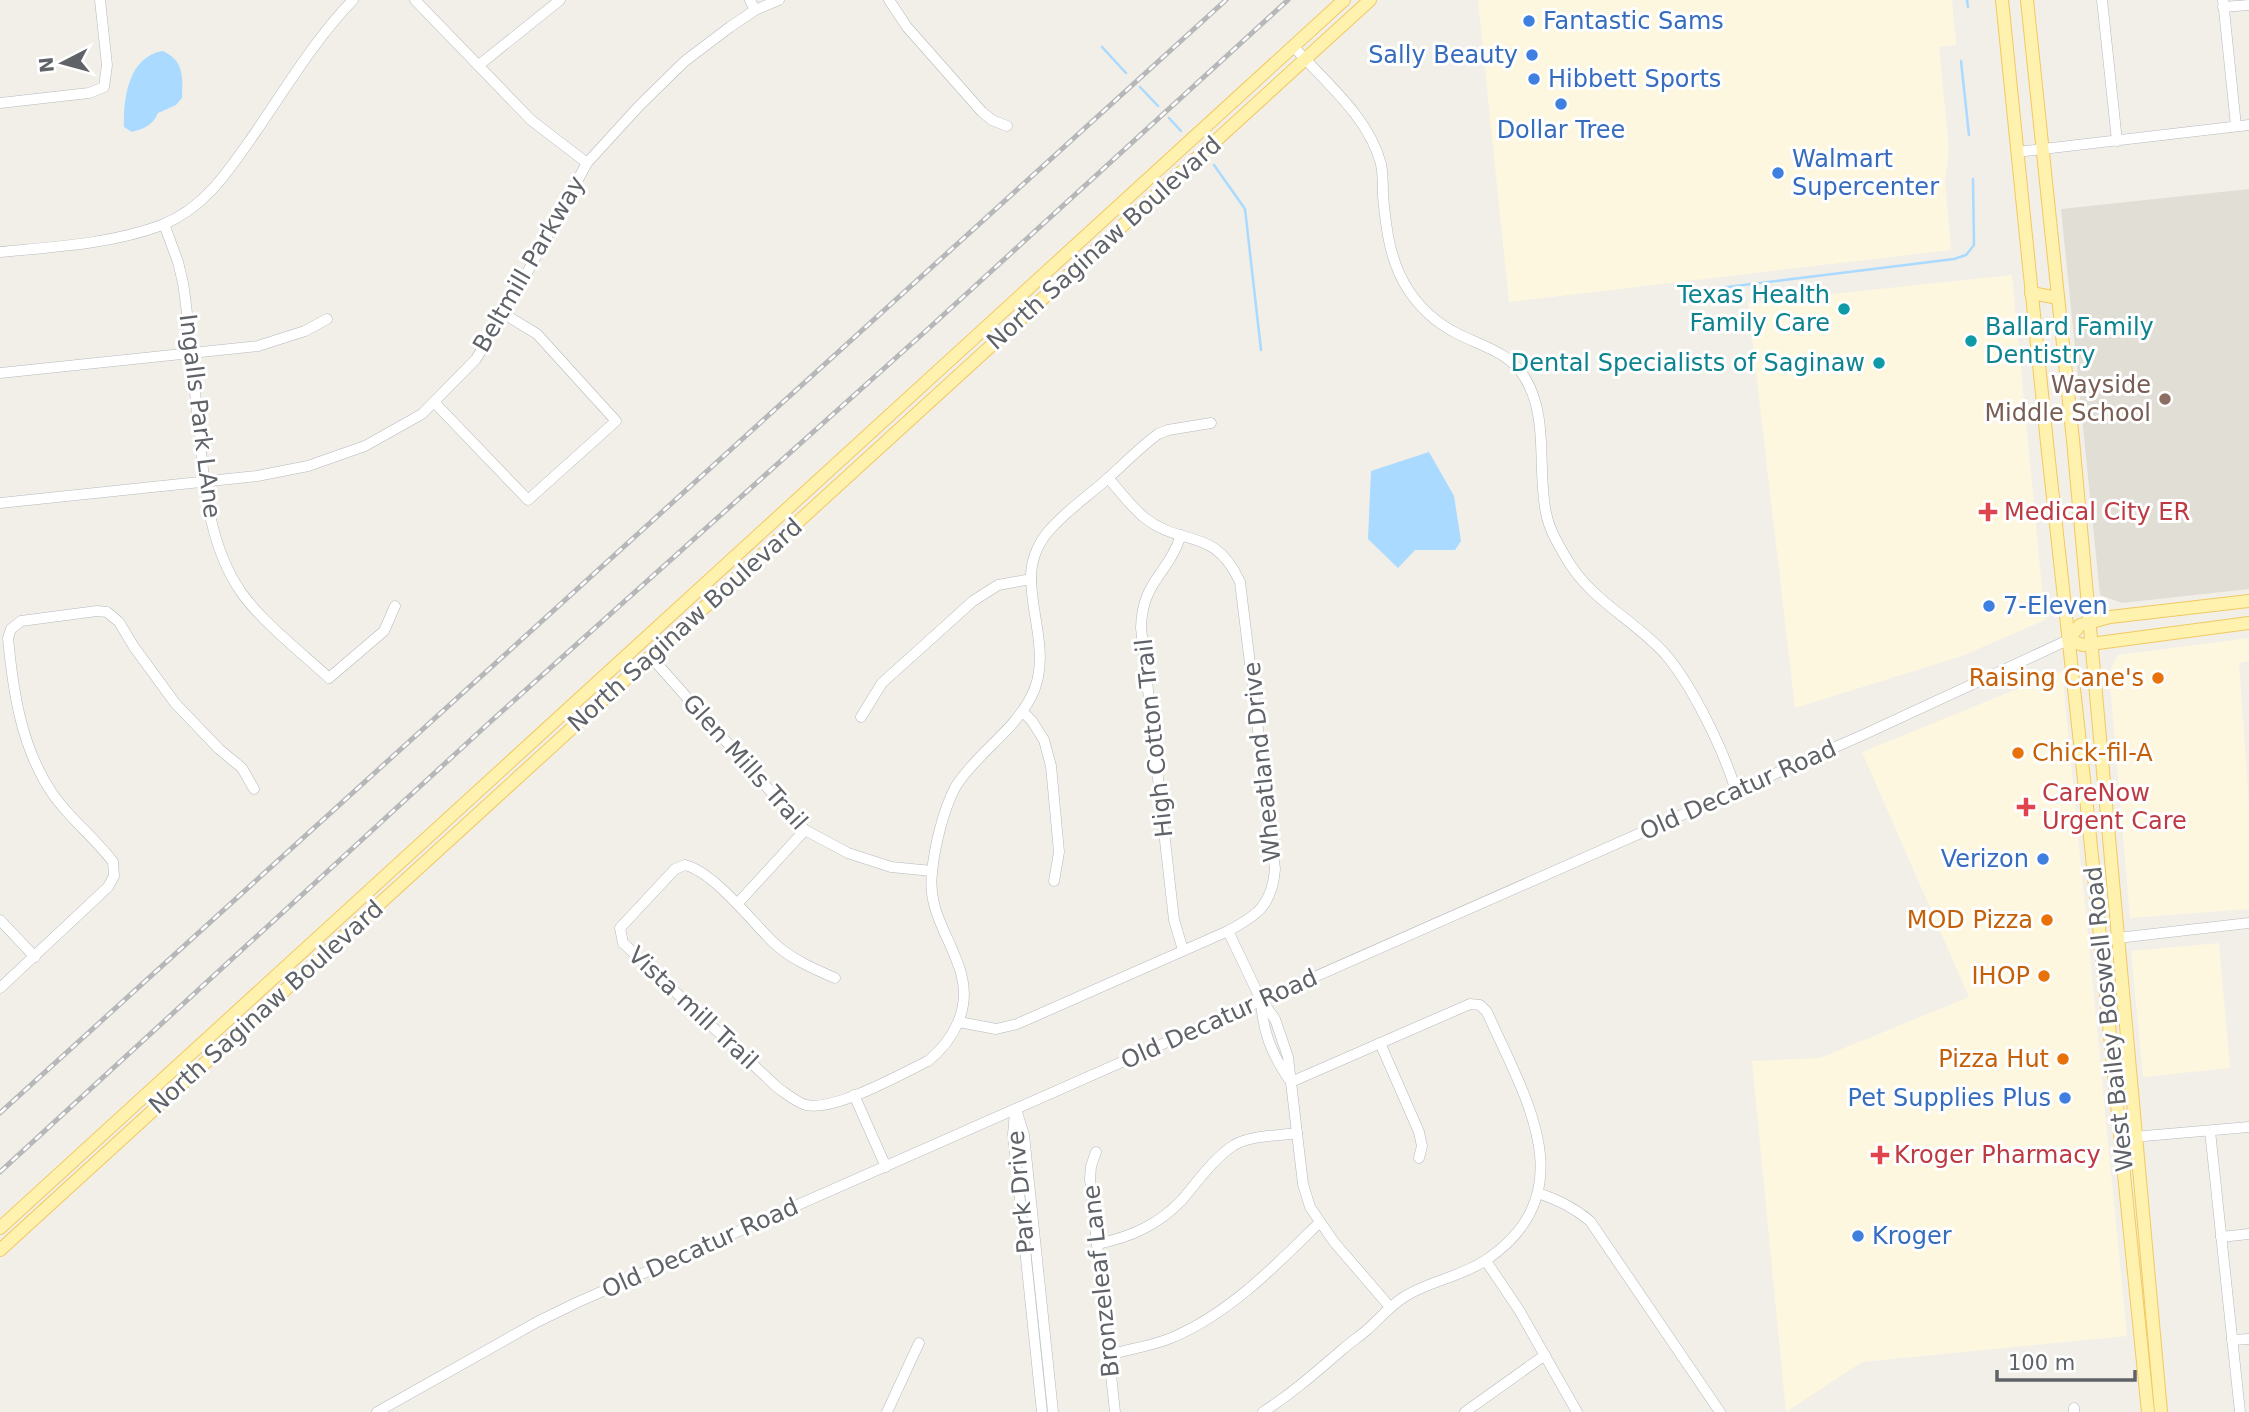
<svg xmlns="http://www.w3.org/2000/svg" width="2249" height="1412" viewBox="0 0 2249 1412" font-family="'DejaVu Sans',sans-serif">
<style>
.commercial{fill:#fef7e0}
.education{fill:#e1ded6}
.water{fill:#aadaff}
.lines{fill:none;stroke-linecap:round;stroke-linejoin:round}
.stream{stroke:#aadaff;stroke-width:2.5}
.minor-casing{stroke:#b5b8bc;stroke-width:11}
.major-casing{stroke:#f2c960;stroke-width:14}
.minor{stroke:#fff;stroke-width:10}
.major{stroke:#fff2af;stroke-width:12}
.rail-casing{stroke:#b6b7b8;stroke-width:5}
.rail{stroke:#fff;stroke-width:2.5;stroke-dasharray:8;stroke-linecap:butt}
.shop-dot{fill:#3f7fe0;stroke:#fff;stroke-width:2.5}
.culture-dot{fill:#0f9aa8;stroke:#fff;stroke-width:2.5}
.education-dot{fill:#8d6e63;stroke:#fff;stroke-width:2.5}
.health-dot{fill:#e0444e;stroke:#fff;stroke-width:2.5}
.food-dot{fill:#e8710a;stroke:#fff;stroke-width:2.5}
.labels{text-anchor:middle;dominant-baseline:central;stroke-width:6;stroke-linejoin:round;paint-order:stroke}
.shop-label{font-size:24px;fill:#366cbe;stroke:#fff;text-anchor:start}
.street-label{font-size:24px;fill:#5f6368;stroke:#fff}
.culture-label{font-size:24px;fill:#0d838f;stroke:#fff;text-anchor:end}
.education-label{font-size:24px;fill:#785e54;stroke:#fff;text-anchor:end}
.health-label{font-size:24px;fill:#be3a42;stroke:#fff;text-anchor:start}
.food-label{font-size:24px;fill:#c56008;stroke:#fff;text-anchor:end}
</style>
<rect width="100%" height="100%" fill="#f1efe8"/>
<g class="commercial">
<path d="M1478,0H1952L1956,45L1939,47L1949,150L1945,181L1951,250L1509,302Z"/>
<path d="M2012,275L2045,620L1962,656L1795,708L1748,303Z"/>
<path d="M2249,638V661L2239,663L2249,805V909L2130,918L2109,672L2118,655Z"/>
<path d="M2062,671L2127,1336L1862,1362L1786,1412L1752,1061L1820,1058L1969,997L1862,752Z"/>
<path d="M2219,943L2230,1068L2143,1077L2131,951Z"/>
</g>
<path class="education" d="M2249,189V589L2122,603L2100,595L2061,209Z"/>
<g class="water">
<path d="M163,51C184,61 183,77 182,98L176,105L158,113C152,126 145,128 132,132L124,127C123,98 129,56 163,51Z"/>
<path d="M1429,452L1454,496L1461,541L1455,550H1415L1398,568L1368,539L1371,471Z"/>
</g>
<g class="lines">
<g class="stream">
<path d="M1967,0L1968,7"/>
<path d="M1102,47L1126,73"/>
<path d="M1961,61L1969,135"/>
<path d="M1140,87L1158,106"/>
<path d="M1169,118L1181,131"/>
<path d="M1214,165L1245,209L1261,350"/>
<path d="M1687,292L1954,259L1966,255L1974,245L1973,179"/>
</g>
<g class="minor-casing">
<g id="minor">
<path d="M415,0L531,120L587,163"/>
<path d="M750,0L755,10"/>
<path d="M889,0L907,27L982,112L992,120L1007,126"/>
<path d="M2102,0L2117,141"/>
<path d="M2223,0L2236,126"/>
<path d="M2223,7L2249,5"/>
<path d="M1293,46C1324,81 1369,117 1381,164C1383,174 1383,185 1383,196C1386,229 1390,263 1409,291C1421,309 1437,323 1456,333C1481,346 1510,352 1525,378C1549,417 1537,470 1546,513C1549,529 1557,542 1565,556C1590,601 1633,618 1666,655C1693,687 1724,751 1736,791"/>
<path d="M479,65L560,0"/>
<path d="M0,103L89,93L104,87L107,65L100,0"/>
<path d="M2017,152L2249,125"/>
<path d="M164,224L178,262L183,283C190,329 193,375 198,422C204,479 207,543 241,592C260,620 303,654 329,678L384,631L395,606"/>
<path d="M0,252C54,247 111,244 162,225C206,207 229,170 255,133C286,88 315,39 353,0"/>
<path d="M0,373L258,346L305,331L327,319"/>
<path d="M434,402L528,500L616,421L537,334L504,314"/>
<path d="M0,503L257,476L308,466L365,446L422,414L476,359L511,302L587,163L639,106L685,61L730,27L755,10L779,0"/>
<path d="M1181,535C1168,575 1142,581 1141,628L1174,920L1183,950"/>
<path d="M651,657L805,830L848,853L891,867L932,871"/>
<path d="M1023,712L1032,721L1044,740L1051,766L1059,852L1054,881"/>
<path d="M861,717L882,683L973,601L998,585L1031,579"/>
<path d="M738,903L805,830"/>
<path d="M0,920L35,957"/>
<path d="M1228,931L1261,1000L1275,1019L1288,1057L1303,1184L1310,1207L1334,1242L1390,1307"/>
<path d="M2100,940L2249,923"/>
<path d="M835,978C814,969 791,959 774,943C752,922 714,872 685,865L675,869L620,928L623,943L778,1088C787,1094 796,1102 806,1105C836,1111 899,1075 928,1061C954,1040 971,1008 961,973C951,938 927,911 932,873C934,848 944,807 956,786C977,753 1013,732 1031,697C1051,659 1031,617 1031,577C1031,562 1037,545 1047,533C1063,513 1087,497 1106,480C1123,465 1139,448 1158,434L1168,430L1211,423"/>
<path d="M0,988L108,887L114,876L113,862C95,838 68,817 52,793C21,747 13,691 8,638L11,629L21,621L97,611L107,612L119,622L134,647L175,703L219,749L242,768L254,789"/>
<path d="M1261,1001C1263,1032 1271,1052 1288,1078"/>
<path d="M959,1022L996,1029L1017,1024L1228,931C1258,915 1272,905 1275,869L1240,582C1214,526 1184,548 1145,518C1131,507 1120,491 1108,478"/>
<path d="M1380,1043L1419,1132L1422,1146L1419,1158"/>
<path d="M854,1095L886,1167"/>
<path d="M1016,1109L1024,1135L1053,1412"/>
<path d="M1015,1113L1013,1134L1042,1412"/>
<path d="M2210,1131L2240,1412"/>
<path d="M2121,1138L2249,1127"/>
<path d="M1096,1152L1091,1166L1090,1179L1115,1412"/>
<path d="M1538,1193C1558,1200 1573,1207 1590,1221L1720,1412"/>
<path d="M2221,1237L2249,1234"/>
<path d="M1097,1244C1131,1237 1158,1225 1182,1200C1198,1181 1213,1159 1234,1145C1251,1135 1278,1136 1297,1133"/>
<path d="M1486,1261L1519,1310L1577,1412"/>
<path d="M2232,1340L2249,1339"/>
<path d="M1109,1355C1129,1349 1152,1346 1171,1338C1229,1314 1275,1266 1319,1223"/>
<path d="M2074,1408V1412"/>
<path d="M377,1412L537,1322L578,1302L1865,734L2068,640"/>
<path d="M887,1412L919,1343"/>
<path d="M1263,1412C1294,1392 1316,1372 1343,1349C1351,1342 1360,1336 1368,1329C1380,1318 1390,1306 1404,1297C1429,1281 1461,1277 1486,1260C1587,1192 1524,1096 1487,1012L1480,1005L1470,1004L1291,1082"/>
<path d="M1465,1412L1545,1355"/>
</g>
</g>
<g class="major-casing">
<g id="major">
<path d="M2002,0L2047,443L2087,807L2148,1412"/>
<path d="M2027,0L2073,440L2161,1412"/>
<path d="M2031,293L2058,298"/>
<path d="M2068,640L2080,625L2110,617L2249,601"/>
<path d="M2068,640L2083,645L2249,623"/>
<path d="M0,1228L1344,0"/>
<path d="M0,1250L1370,0"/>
</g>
</g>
<use href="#minor" class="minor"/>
<use href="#major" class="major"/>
<g class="rail-casing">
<g id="rail">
<path d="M0,1113L1226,0"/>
<path d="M0,1172L489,723L928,329L1288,0"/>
</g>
</g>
<use href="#rail" class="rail"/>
</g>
<g class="shop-dot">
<circle cx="1529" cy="21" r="7"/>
<circle cx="1532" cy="55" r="7"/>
<circle cx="1534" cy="79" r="7"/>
<circle cx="1561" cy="104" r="7"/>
<circle cx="1778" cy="173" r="7"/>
<circle cx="1989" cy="606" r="7"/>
<circle cx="2043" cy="859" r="7"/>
<circle cx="2065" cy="1098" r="7"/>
<circle cx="1858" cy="1236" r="7"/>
</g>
<g class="culture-dot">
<circle cx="1844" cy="309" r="7"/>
<circle cx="1971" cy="341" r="7"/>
<circle cx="1879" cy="363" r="7"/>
</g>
<circle class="education-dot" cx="2165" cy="399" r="7"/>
<g class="health-dot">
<path d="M1984.5 501.5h7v7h7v7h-7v7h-7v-7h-7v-7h7z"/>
<path d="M2022.5 796.5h7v7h7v7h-7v7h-7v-7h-7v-7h7z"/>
<path d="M1876.5 1144.5h7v7h7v7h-7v7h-7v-7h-7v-7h7z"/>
</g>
<g class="food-dot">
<circle cx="2158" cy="678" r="7"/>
<circle cx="2018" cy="753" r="7"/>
<circle cx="2047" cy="920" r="7"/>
<circle cx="2044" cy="976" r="7"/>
<circle cx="2063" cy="1059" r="7"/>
</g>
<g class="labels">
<g class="shop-label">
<text x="1543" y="21">Fantastic Sams</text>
<text x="1518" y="55" text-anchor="end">Sally Beauty</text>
<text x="1548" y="79">Hibbett Sports</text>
<text x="1561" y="130" text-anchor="middle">Dollar Tree</text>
<text x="1792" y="159">Walmart<tspan x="1792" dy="28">Supercenter</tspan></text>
<text x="2003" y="606">7-Eleven</text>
<text x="2029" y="859" text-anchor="end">Verizon</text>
<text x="2051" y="1098" text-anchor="end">Pet Supplies Plus</text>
<text x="1872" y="1236">Kroger</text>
</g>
<g class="street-label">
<text transform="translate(1104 243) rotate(-42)">North Saginaw Boulevard</text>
<text transform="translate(529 264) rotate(-60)">Beltmill Parkway</text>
<text transform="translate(200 416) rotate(83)">Ingalls Park LAne</text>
<text transform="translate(685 625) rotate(-42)">North Saginaw Boulevard</text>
<text transform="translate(1154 738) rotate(-96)">High Cotton Trail</text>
<text transform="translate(745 762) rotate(48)">Glen Mills Trail</text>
<text transform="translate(1262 762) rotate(-96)">Wheatland Drive</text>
<text transform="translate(1738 790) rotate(-24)">Old Decatur Road</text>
<text transform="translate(266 1007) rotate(-42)">North Saginaw Boulevard</text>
<text transform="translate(693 1008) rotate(43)">Vista mill Trail</text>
<text transform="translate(1219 1019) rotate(-24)">Old Decatur Road</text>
<text transform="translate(2109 1019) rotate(-96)">West Bailey Boswell Road</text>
<text transform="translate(1021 1192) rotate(-95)">Park Drive</text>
<text transform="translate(700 1248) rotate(-24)">Old Decatur Road</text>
<text transform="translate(1101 1281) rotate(-96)">Bronzeleaf Lane</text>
</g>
<g class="culture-label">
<text x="1830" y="295">Texas Health<tspan x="1830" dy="28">Family Care</tspan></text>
<text x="1985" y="327" text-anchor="start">Ballard Family<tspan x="1985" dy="28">Dentistry</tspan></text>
<text x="1865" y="363">Dental Specialists of Saginaw</text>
</g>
<g class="education-label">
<text x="2151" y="385">Wayside<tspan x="2151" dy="28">Middle School</tspan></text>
</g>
<g class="health-label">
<text x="2004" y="512">Medical City ER</text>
<text x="2042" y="793">CareNow<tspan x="2042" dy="28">Urgent Care</tspan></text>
<text x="1894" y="1155">Kroger Pharmacy</text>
</g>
<g class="food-label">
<text x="2144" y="678">Raising Cane's</text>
<text x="2032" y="753" text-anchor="start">Chick-fil-A</text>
<text x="2033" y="920">MOD Pizza</text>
<text x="2030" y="976">IHOP</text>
<text x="2049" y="1059">Pizza Hut</text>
</g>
</g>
<g transform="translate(63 63) rotate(264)" stroke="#ffffff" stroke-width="5" paint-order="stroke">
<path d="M0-5L12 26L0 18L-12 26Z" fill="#5f6368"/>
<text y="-10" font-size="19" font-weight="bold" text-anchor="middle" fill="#5f6368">N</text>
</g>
<path d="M1997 1370v10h138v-10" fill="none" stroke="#5f6368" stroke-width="3.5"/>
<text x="2008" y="1370" font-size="21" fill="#5f6368" stroke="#ffffff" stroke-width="5" paint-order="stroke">100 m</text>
</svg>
